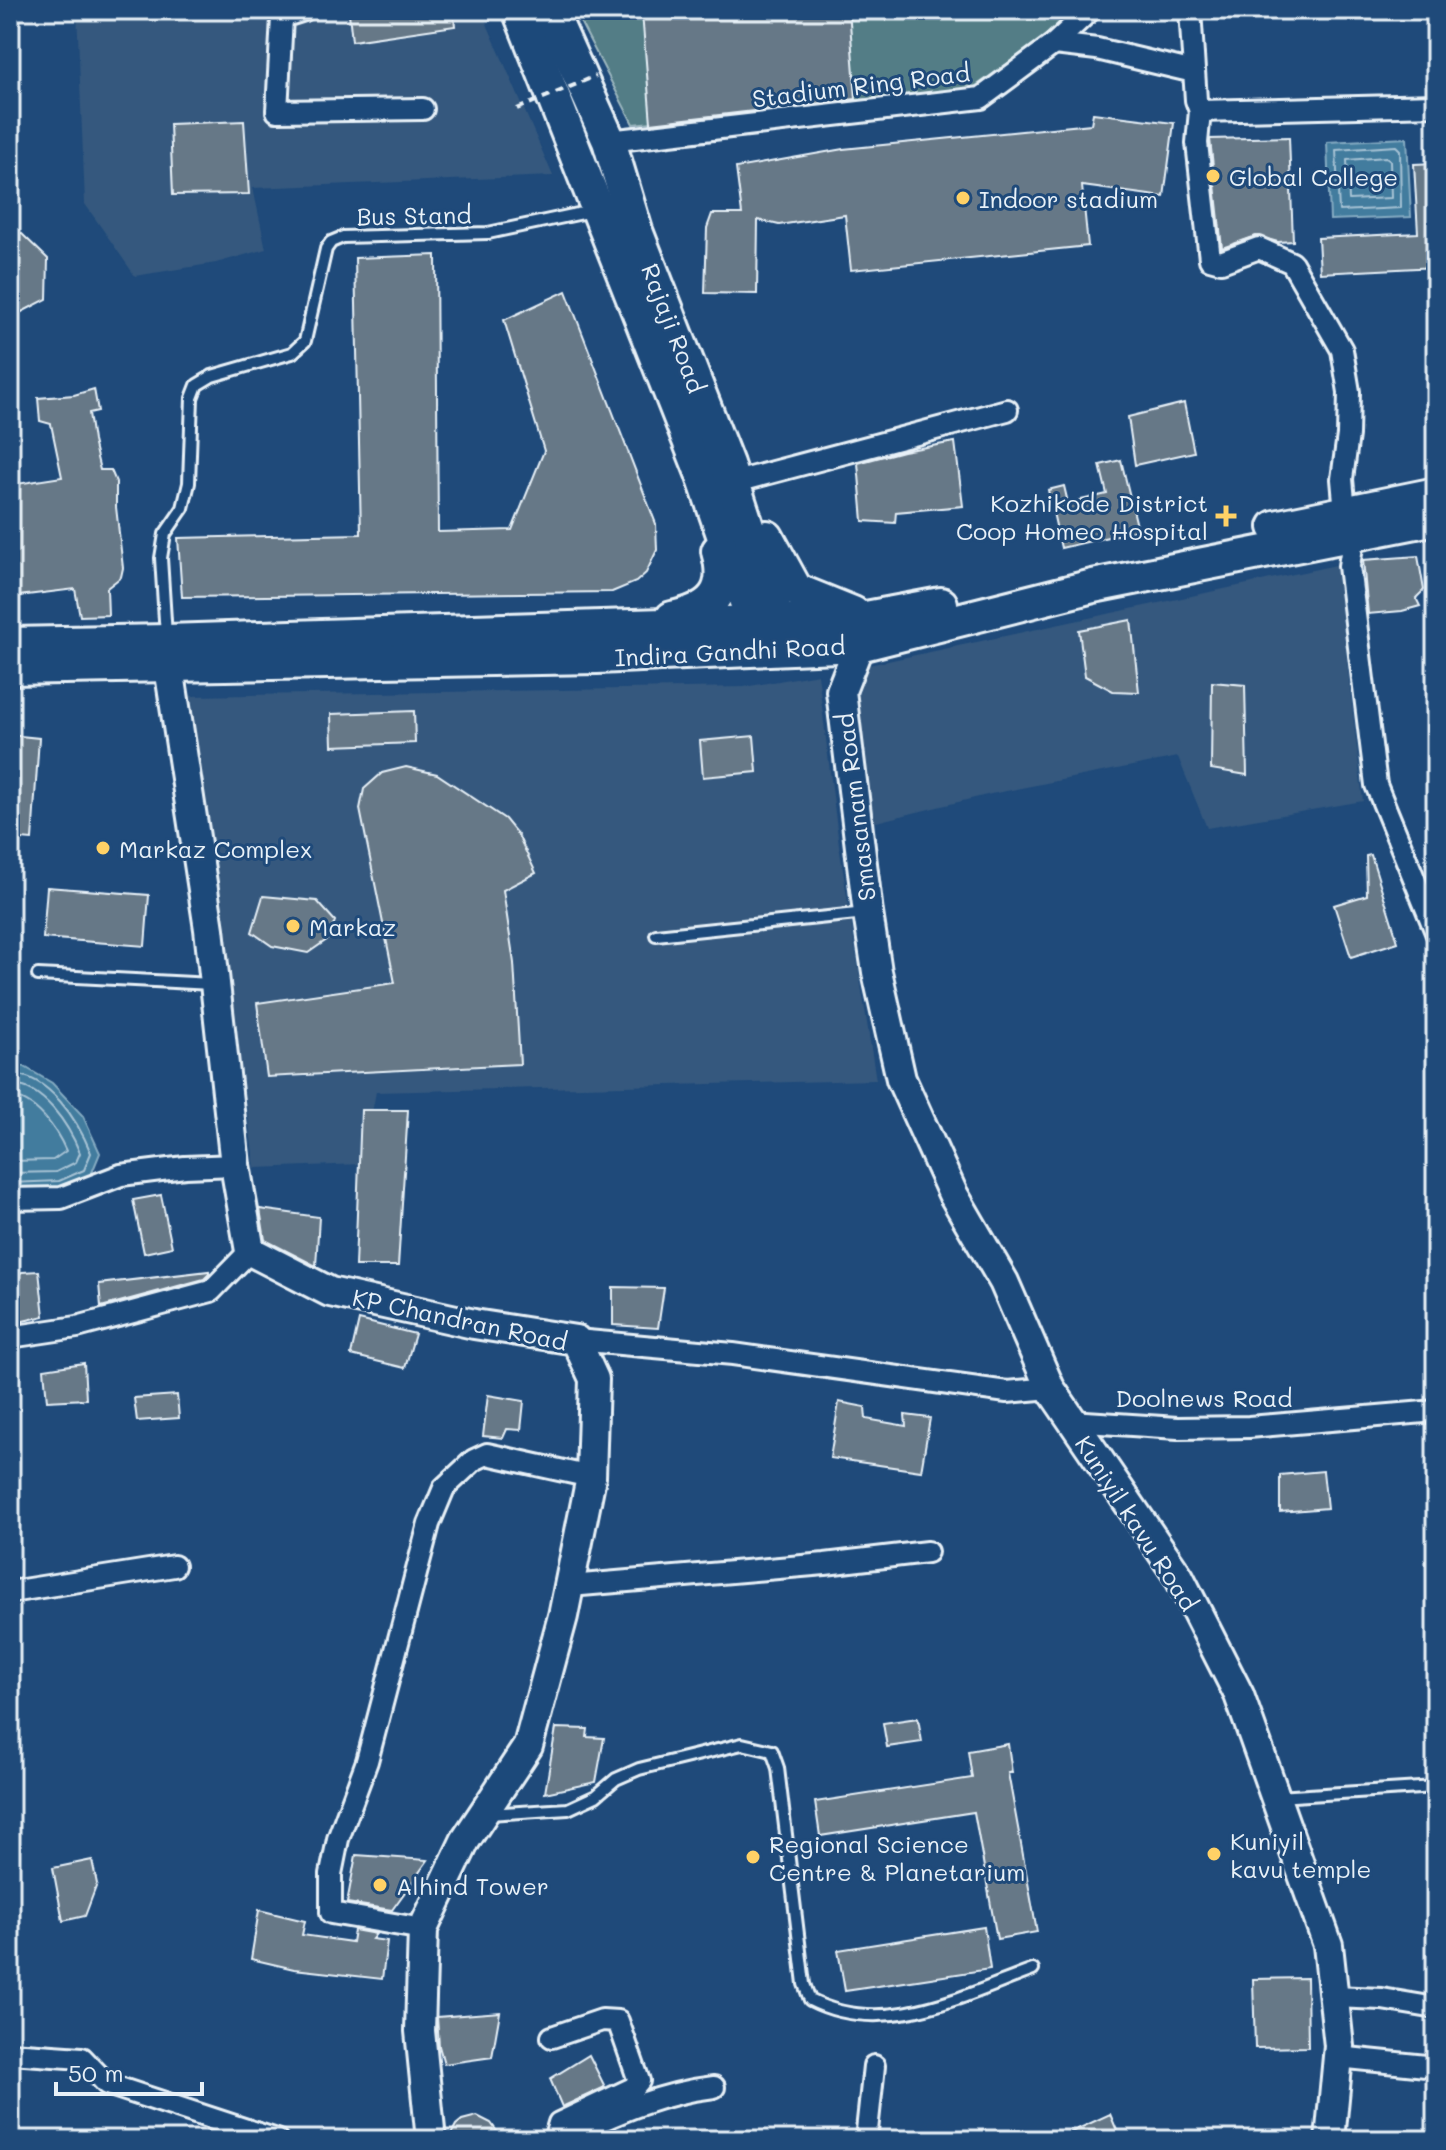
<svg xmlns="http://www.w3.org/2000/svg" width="1446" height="2150" viewBox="0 0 1446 2150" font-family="Mali,sans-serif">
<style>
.built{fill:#34587e}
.green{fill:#527d86;stroke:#9db7bf;stroke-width:2}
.water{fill:#437c9e;stroke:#85abc2;stroke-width:2}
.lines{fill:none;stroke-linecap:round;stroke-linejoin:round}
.shore{stroke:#a6c2d4;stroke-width:2}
.building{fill:#667887;stroke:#e8f1f8;stroke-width:2}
.lane-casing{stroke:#e8f1f8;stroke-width:16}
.street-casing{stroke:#e8f1f8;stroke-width:26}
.secondary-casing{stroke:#e8f1f8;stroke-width:34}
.primary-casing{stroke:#e8f1f8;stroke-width:38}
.lane{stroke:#1f4a7a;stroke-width:10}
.street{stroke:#1f4a7a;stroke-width:20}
.secondary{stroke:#1f4a7a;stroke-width:28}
.primary{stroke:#1f4a7a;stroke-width:32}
.path-bridge{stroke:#e8f1f8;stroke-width:4;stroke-dasharray:8 6;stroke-linecap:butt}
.poi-dot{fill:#ffd166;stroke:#1f4a7a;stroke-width:3}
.labels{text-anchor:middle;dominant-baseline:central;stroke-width:6;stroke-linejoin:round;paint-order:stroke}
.street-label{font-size:24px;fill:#e8f1f8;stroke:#1f4a7a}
.poi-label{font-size:24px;fill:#e8f1f8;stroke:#1f4a7a;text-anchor:start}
</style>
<rect width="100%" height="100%" fill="#1f4a7a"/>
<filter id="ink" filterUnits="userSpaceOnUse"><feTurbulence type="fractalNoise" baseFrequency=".0125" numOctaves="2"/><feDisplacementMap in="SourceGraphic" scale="16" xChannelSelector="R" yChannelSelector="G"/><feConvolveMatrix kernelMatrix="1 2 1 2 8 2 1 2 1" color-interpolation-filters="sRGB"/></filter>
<g filter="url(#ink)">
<g class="built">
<path d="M77,10H481L553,176L253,188L266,249L216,263L135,276L85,204Z"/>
<path d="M1336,565L1363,801L1207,828L1178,757L991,794L868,824L853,710L869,665Z"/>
<path d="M818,674L839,845L876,1080L376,1092L362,1164L255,1168L191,696L744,687Z"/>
</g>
<path class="green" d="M574,10H1077L1055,30L973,88L633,124Z"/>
<g class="water">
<path d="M1407,138L1411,217L1330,220L1327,142Z"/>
<path d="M23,1066L52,1083L83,1116L100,1153L91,1175L61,1189L10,1190V1067Z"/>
</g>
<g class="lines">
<g class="shore">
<path d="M1396,146L1400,150L1401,208L1339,211L1336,150Z"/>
<path d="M1386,157L1390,160L1391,198L1349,200L1347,160Z"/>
<path d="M10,1074C49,1074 78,1121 91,1153L84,1170L59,1181L10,1183"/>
<path d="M10,1085C43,1084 69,1126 80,1153L76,1162L56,1172L10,1173"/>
<path d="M10,1097C35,1098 57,1130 66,1151L53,1160L10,1161"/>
</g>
</g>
<g class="building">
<path d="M371,10H453L455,26L352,41L349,13Z"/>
<path d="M673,10H849L856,99L651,123L642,13Z"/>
<path d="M1093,113L1174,123L1164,197L1082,186L1088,246L851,270L845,215L779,225L758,220L757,294L705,293L707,228L712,214H742L736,168L843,149L1091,124Z"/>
<path d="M244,121L249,194L173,195L170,124Z"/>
<path d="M1289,137L1293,241L1278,242L1256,236L1222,248L1210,139Z"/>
<path d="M1436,163V267L1320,273L1318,238L1418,233L1414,164Z"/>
<path d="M21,233L48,259L47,299L10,318V240Z"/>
<path d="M436,255L438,532L512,530L544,451L504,320L566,291L656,524L657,550L646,573L636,582L612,592L182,597L178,538L361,534L355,258Z"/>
<path d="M94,389L98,411L89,413L93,441L100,470H111L116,482V507L123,568L121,577L107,588L108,615L80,616L75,589L10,597V485L62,477L51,424L40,421L38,398L74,395Z"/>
<path d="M1184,403L1194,452L1135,465L1128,417Z"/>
<path d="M955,442L963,506L896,512L895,523L863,521L858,463L903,451Z"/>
<path d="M1121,460L1138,530L1061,548L1048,490L1064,486L1068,503L1107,494L1100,465Z"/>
<path d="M1418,556L1424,590L1416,598L1420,606L1402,611L1368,614L1363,560Z"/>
<path d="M1131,620L1139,692L1113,691L1085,676L1079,630Z"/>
<path d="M1212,682L1245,685L1247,775L1211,769Z"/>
<path d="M414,711L415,743L332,746L331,714Z"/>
<path d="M10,735L39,738L32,840L10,838Z"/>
<path d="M754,736L757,772L703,777L700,741Z"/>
<path d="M406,767L437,774L505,819L518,835L536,873L503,890L514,963L520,1064L267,1077L257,1003L395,983L360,809L364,789L382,773Z"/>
<path d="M1371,855L1398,942L1351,957L1334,905L1367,895L1366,856Z"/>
<path d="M47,887L149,895L145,946L43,938Z"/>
<path d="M263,896L317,901L335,921L328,939L308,953L272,946L252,932Z"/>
<path d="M361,1110H408L398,1266H355Z"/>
<path d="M161,1195L172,1247L144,1253L133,1200Z"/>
<path d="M260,1209L319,1217L316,1266L265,1240Z"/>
<path d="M39,1271L44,1316L15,1323L10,1278L22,1272Z"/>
<path d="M209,1271V1274L204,1279L101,1307L99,1284Z"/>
<path d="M613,1287L664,1288L658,1328L613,1325Z"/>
<path d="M359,1320L415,1334L405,1368L351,1355Z"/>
<path d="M84,1363L86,1399L47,1401L44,1369Z"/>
<path d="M177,1395L179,1418L137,1421L134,1398Z"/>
<path d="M488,1395L524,1401L521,1430L507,1429L503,1438L483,1436Z"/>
<path d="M839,1402L865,1407L866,1419L906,1426L905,1415L930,1418L921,1471L830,1458Z"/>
<path d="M1323,1471L1327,1508L1280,1512V1475Z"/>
<path d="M918,1718L922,1742L887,1747L883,1723Z"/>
<path d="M556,1728L588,1729L587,1737L604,1738L596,1782L545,1793Z"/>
<path d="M1008,1744L1012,1773H1008L1037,1932L997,1939L974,1812L820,1836L815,1802L972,1778L968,1751Z"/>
<path d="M356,1855L428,1860L392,1910L347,1903Z"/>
<path d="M92,1860L97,1884L85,1916L63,1921L53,1868Z"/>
<path d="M259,1910L305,1921L302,1935L352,1942L354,1930L376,1934L372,1939L387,1941L382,1979L294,1969L251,1959Z"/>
<path d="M984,1927L990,1969L845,1991L838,1950Z"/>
<path d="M1307,1978L1308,2047L1255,2048L1253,1979Z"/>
<path d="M500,2012L492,2057L444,2064L439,2046L437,2017Z"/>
<path d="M589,2055L605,2087L562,2107L550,2079Z"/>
<path d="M1110,2114L1121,2140H1054Z"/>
<path d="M477,2116L491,2123L503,2140H448L456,2125L462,2120Z"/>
</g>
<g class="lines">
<g class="lane-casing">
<g id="lane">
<path d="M166,636L161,558L165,534L183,508L189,483L192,398L197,385L212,376L292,353L305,341L326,249L331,242L343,237L488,233L592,211"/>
<path d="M656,935L866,913"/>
<path d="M38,975L212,984"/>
<path d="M1277,1797L1436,1787"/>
<path d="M489,1814L568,1809L596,1796L616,1779L639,1769L742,1744L772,1751L778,1768L804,1984L810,2000C884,2038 962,1996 1033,1970"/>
</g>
</g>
<g class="street-casing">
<g id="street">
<path d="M304,10L282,17L277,111L423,109"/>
<path d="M1190,10L1196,100L1200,111L1436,105"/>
<path d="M1054,44L1097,49L1194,72"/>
<path d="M1200,111L1197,143L1210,259L1221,262L1259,248L1292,263L1342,350L1349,392L1348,435L1342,479L1345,512"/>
<path d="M609,141L981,98L1054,44L1090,10"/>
<path d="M739,481L1007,410"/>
<path d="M1354,534L1349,566L1376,785L1436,932"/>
<path d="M10,1199L61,1198L121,1175L185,1167L235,1165"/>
<path d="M10,1337L77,1327L211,1291L250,1251"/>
<path d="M576,1340L733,1354L1007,1392L1050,1388"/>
<path d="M1070,1421L1178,1428L1249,1427L1436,1411"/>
<path d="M570,1586L825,1564L927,1552"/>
<path d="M10,1592L174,1566"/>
<path d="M423,1929L331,1913V1874L338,1839L367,1761L429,1524L444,1488L474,1460L487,1454L591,1477"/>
<path d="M1333,1997L1382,1999L1436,2008"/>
<path d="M552,2037L602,2020L618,2021L639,2081L633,2088L559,2123L554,2140"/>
<path d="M10,2053L82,2058L107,2084L277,2140"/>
<path d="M1338,2057L1436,2067"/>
<path d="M557,2140C611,2116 655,2094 714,2087"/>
<path d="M866,2140L874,2066"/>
</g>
</g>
<g class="secondary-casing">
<g id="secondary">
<path d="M859,645L841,691L868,913L877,972L901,1079L953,1194L1004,1282L1050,1388L1179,1577L1239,1695L1328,1945L1339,2046L1330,2140"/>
<path d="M169,667L209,929L235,1165L250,1251L330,1292L474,1324L576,1340L594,1379L591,1477L563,1616L528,1746L465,1841L423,1929L420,2031L431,2140"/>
</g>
</g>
<g class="primary-casing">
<g id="primary">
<path d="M519,10L702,473L753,622L763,640"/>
<path d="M550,10L609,141L636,231L727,464L778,621L772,640"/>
<path d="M1275,527L1436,494"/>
<path d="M767,537L796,590L853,613"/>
<path d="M672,618C711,610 730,593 718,551"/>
<path d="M10,644L167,641L816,620L866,618L941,604"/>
<path d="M10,668L597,657L859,645L1093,586L1436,518"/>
</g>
</g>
<use href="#lane" class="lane"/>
<use href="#street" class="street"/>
<use href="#secondary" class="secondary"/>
<use href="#primary" class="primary"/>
<path class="path-bridge" d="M517,109L596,76"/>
</g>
</g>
<g class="poi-dot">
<circle cx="1213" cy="176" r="8"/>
<circle cx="963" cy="198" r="8"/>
<path d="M1222 504h8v8h8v8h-8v8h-8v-8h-8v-8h8z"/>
<circle cx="103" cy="848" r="8"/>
<circle cx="293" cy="926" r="8"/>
<circle cx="1214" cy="1854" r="8"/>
<circle cx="753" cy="1857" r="8"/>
<circle cx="380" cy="1885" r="8"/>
</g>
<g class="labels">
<g class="street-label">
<text transform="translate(861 85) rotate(-7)">Stadium Ring Road</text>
<text transform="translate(414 215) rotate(-1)">Bus Stand</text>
<text transform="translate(674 328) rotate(69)">Rajaji Road</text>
<text transform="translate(730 651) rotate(-3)">Indira Gandhi Road</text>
<text transform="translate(855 807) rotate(-97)">Smasanam Road</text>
<text transform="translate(460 1319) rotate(12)">KP Chandran Road</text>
<text x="1204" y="1397">Doolnews Road</text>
<text transform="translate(1137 1523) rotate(57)">Kuniyil kavu Road</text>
</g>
<g class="poi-label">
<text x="1229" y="176">Global College</text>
<text x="979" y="198">Indoor stadium</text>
<text x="1208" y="502" text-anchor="end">Kozhikode District<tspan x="1208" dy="28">Coop Homeo Hospital</tspan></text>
<text x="119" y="848">Markaz Complex</text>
<text x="309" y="926">Markaz</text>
<text x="1230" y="1840">Kuniyil<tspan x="1230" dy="28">kavu temple</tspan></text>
<text x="769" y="1843">Regional Science<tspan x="769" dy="28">Centre &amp; Planetarium</tspan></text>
<text x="396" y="1885">Alhind Tower</text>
</g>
</g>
<rect width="1446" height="2150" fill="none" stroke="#1f4a7a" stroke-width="40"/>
<rect x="20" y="20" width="1406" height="2110" fill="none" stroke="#e8f1f8" stroke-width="3" filter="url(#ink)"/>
<path d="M56 2082v12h146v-12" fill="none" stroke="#e8f1f8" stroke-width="4"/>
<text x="68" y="2082" font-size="24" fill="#e8f1f8" stroke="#1f4a7a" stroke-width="6" paint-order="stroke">50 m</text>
</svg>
